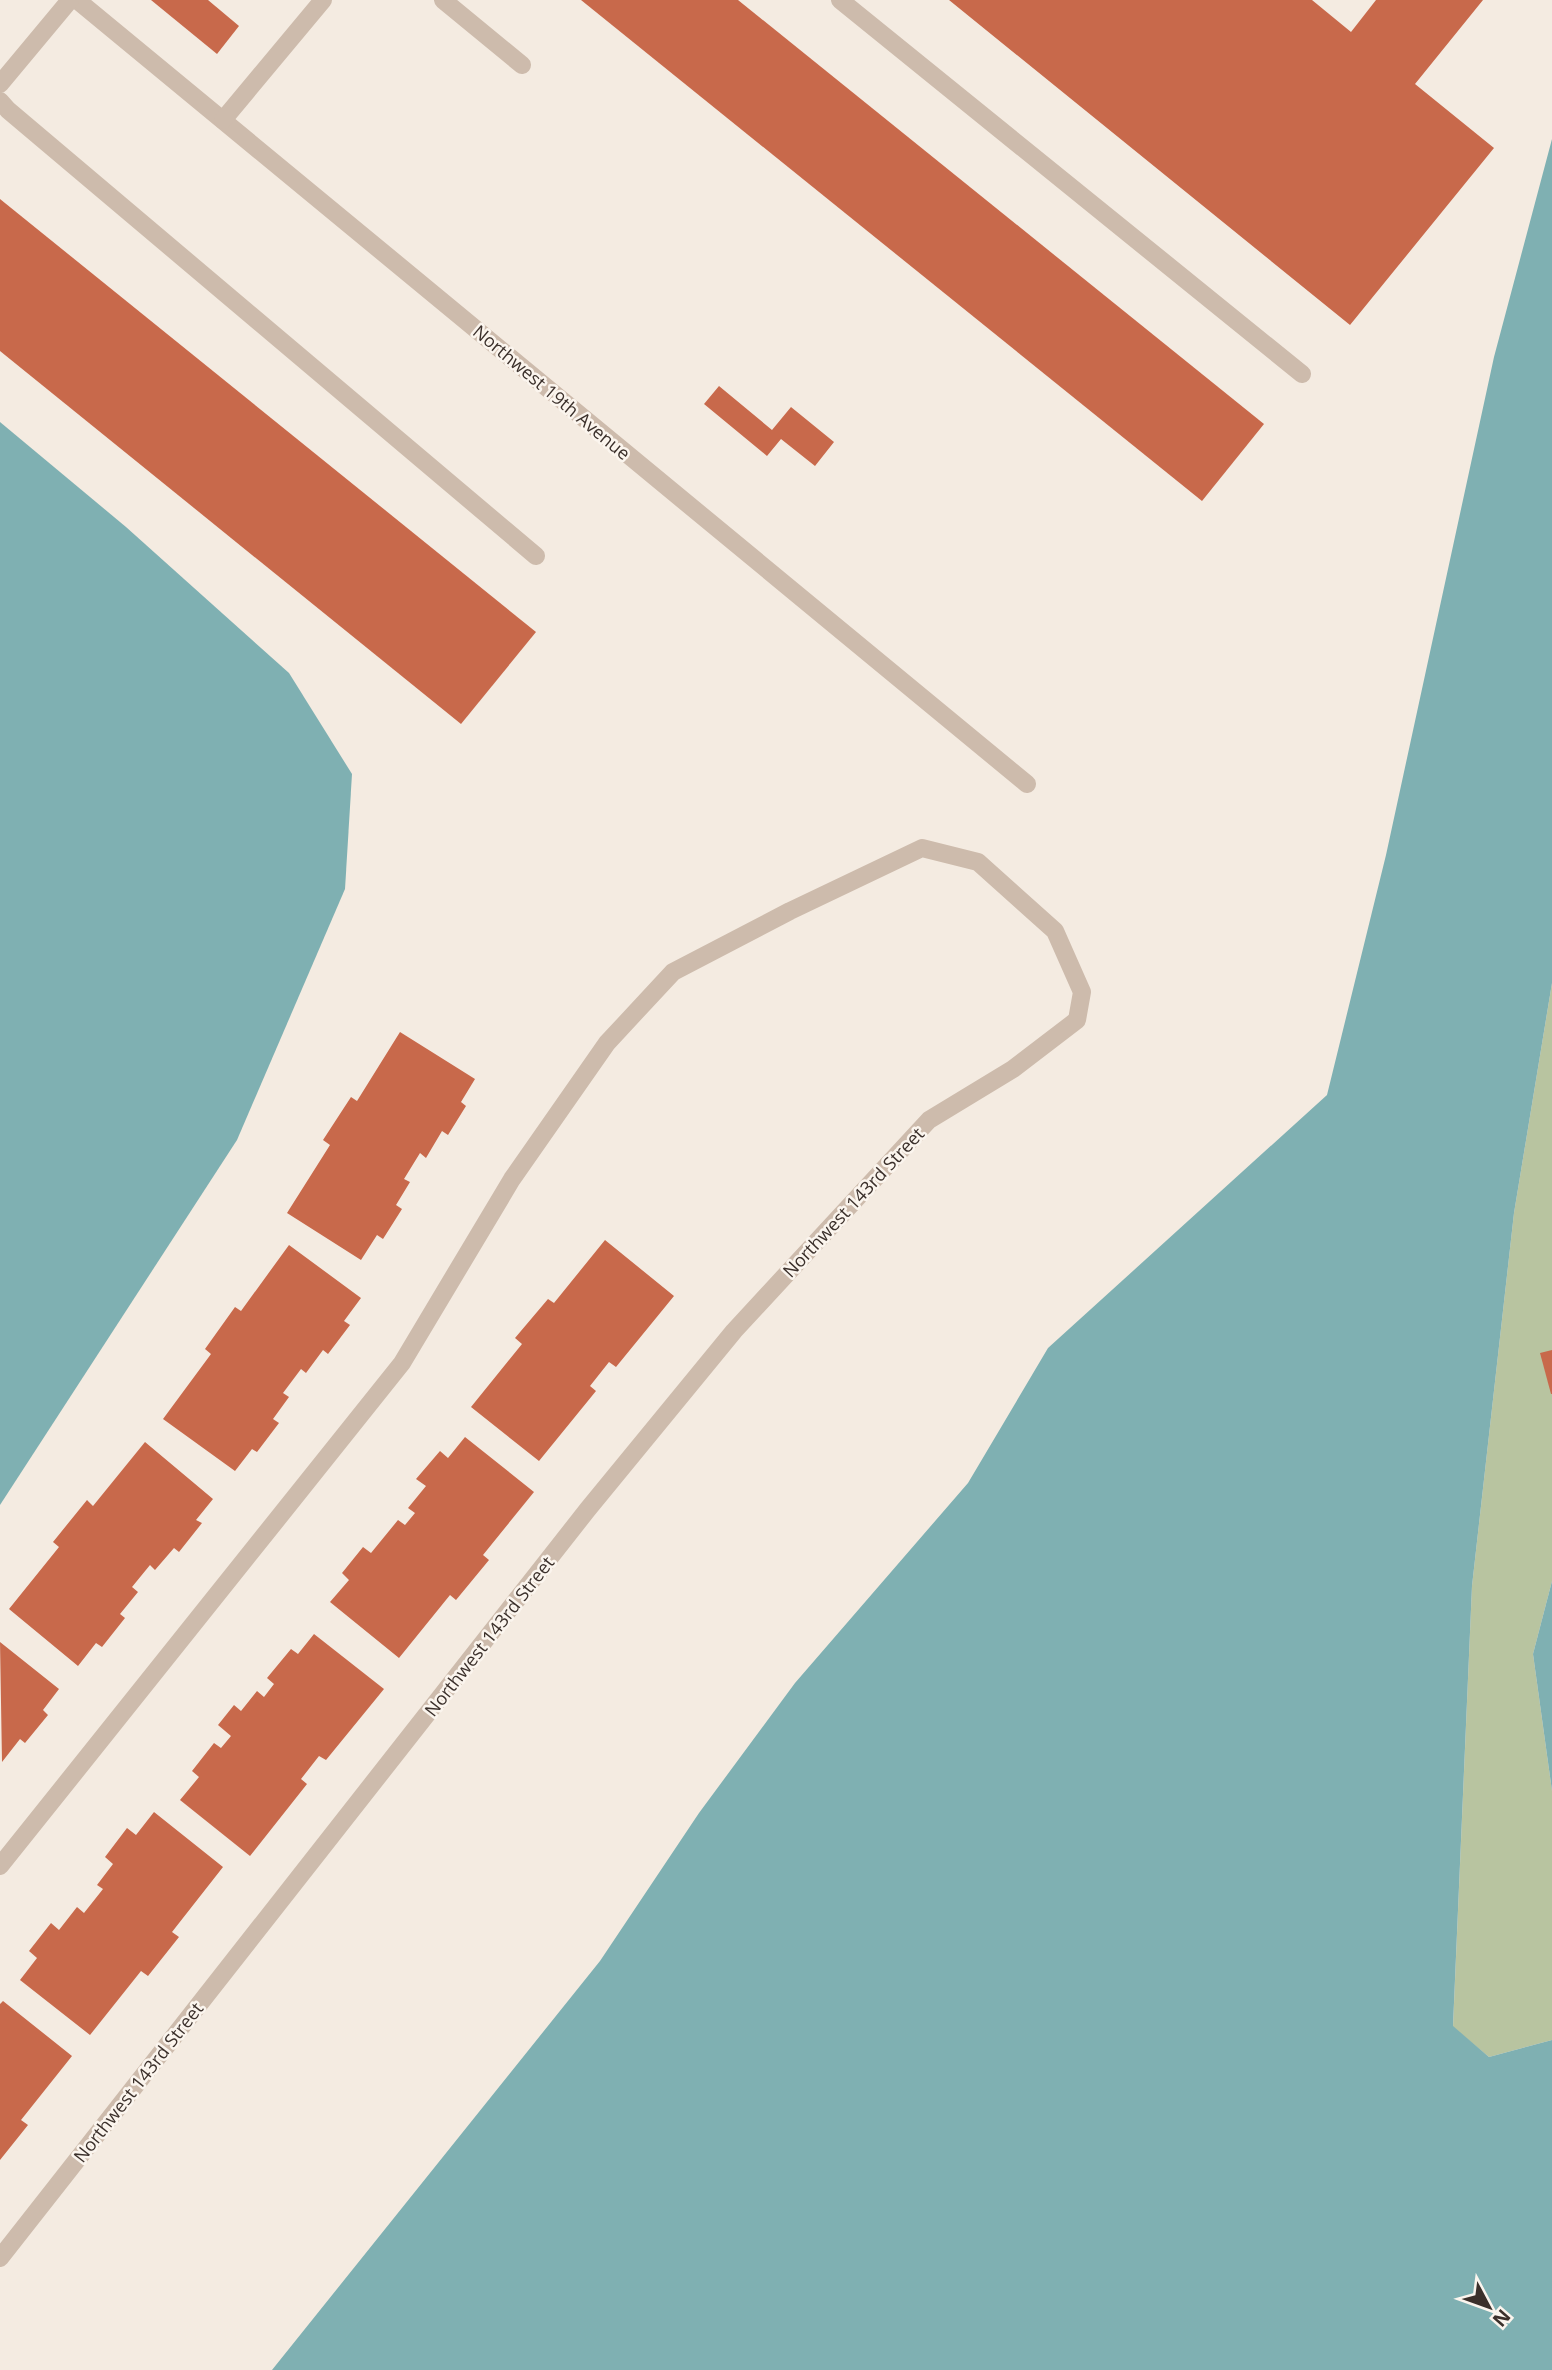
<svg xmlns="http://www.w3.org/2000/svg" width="1552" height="2370" viewBox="0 0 1552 2370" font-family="'Open Sans',sans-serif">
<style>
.green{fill:#b8c4a0}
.water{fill:#7fb0b2}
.building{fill:#c8694b}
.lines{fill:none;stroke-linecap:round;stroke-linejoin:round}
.minor{stroke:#cdbbac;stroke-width:18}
.labels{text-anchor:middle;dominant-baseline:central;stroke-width:5;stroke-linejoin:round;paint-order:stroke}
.street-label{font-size:18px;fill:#3b302b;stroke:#fbf5ee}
</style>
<rect width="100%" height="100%" fill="#f4ebe1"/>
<path class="green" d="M1552,983V1581L1533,1654L1552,1791V2040L1489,2057L1453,2027L1472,1586L1514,1213Z"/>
<g class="water">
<path d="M1552,139V983L1514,1213L1472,1586L1453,2026L1489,2057L1552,2040V2370H272L600,1961L699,1813L795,1683L968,1483L1048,1348L1327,1095L1386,855L1494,357Z"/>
<path d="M0,422L126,527L289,673L352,774L345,889L237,1140L0,1505Z"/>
<path d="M1552,1581V1791L1533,1654Z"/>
</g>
<g class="building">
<path d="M151,0H208L239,26L217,54Z"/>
<path d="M581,0H738L1264,424L1202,501Z"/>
<path d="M949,0H1312L1351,32L1376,0H1483L1415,84L1494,148L1350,325Z"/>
<path d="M0,199L536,632L461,724L0,351Z"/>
<path d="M719,386L772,430L791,407L834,442L815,466L781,439L767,456L704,404Z"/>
<path d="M400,1032L475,1079L461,1102L466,1106L448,1135L442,1131L426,1158L420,1153L404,1179L410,1182L396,1205L402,1209L383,1239L377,1235L361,1260L287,1213L330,1145L323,1140L351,1097L357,1101Z"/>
<path d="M605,1240L674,1296L616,1367L609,1362L590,1386L596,1391L539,1461L471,1407L522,1344L515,1338L548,1299L554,1303Z"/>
<path d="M289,1245L361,1298L344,1321L350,1325L328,1354L323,1350L306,1373L301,1369L283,1393L289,1397L273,1419L279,1423L257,1452L252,1449L235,1471L163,1419L211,1354L205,1349L235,1307L241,1311Z"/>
<path d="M1552,1350V1394H1551L1540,1353Z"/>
<path d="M465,1437L534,1492L483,1555L489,1560L456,1600L450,1595L399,1658L330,1602L349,1580L342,1573L363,1547L371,1553L398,1520L405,1525L415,1513L408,1508L426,1486L416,1479L440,1451L448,1458Z"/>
<path d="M145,1442L213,1499L196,1520L202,1523L179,1552L174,1548L155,1570L150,1565L132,1587L138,1592L120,1614L125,1618L102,1647L96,1643L78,1666L9,1609L59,1547L53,1542L87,1500L93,1506Z"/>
<path d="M314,1634L384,1689L326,1760L319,1756L301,1779L307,1784L250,1856L180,1800L199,1777L192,1771L214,1743L221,1748L231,1736L218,1725L234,1705L241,1711L257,1691L264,1697L274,1684L267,1678L291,1649L298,1654Z"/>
<path d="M0,1642L59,1689L43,1710L48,1715L25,1743L20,1739L2,1762Z"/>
<path d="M154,1812L223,1867L172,1932L179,1937L148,1976L141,1971L90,2035L20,1980L37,1958L29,1951L51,1923L59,1930L77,1907L84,1913L103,1889L97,1885L113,1864L105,1857L127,1828L136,1835Z"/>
<path d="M3,2001L72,2056L21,2120L28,2125L0,2160V2004Z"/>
</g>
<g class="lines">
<g class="minor">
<path d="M77,0L1027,784"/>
<path d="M443,0L522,65"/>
<path d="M840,0L1302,374"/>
<path d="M0,84L70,0"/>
<path d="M0,101L8,110L536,556"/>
<path d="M223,120L323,0"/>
<path d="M0,1866L402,1363L512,1179L607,1043L673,972L790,911L922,848L978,862L1055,931L1082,992L1077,1020L1013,1069L929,1120L734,1331L588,1509L0,2258"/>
</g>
</g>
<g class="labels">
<g class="street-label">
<text transform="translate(552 392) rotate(40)">Northwest 19th Avenue</text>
<text transform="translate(853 1202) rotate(-47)">Northwest 143rd Street</text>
<text transform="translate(489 1636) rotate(-52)">Northwest 143rd Street</text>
<text transform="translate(138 2082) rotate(-52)">Northwest 143rd Street</text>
</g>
</g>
<g transform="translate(1489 2307) rotate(131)" stroke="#fbf5ee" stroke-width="5" paint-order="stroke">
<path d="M0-5L12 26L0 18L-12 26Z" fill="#3b302b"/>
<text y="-10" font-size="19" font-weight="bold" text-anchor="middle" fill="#3b302b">N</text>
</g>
</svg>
